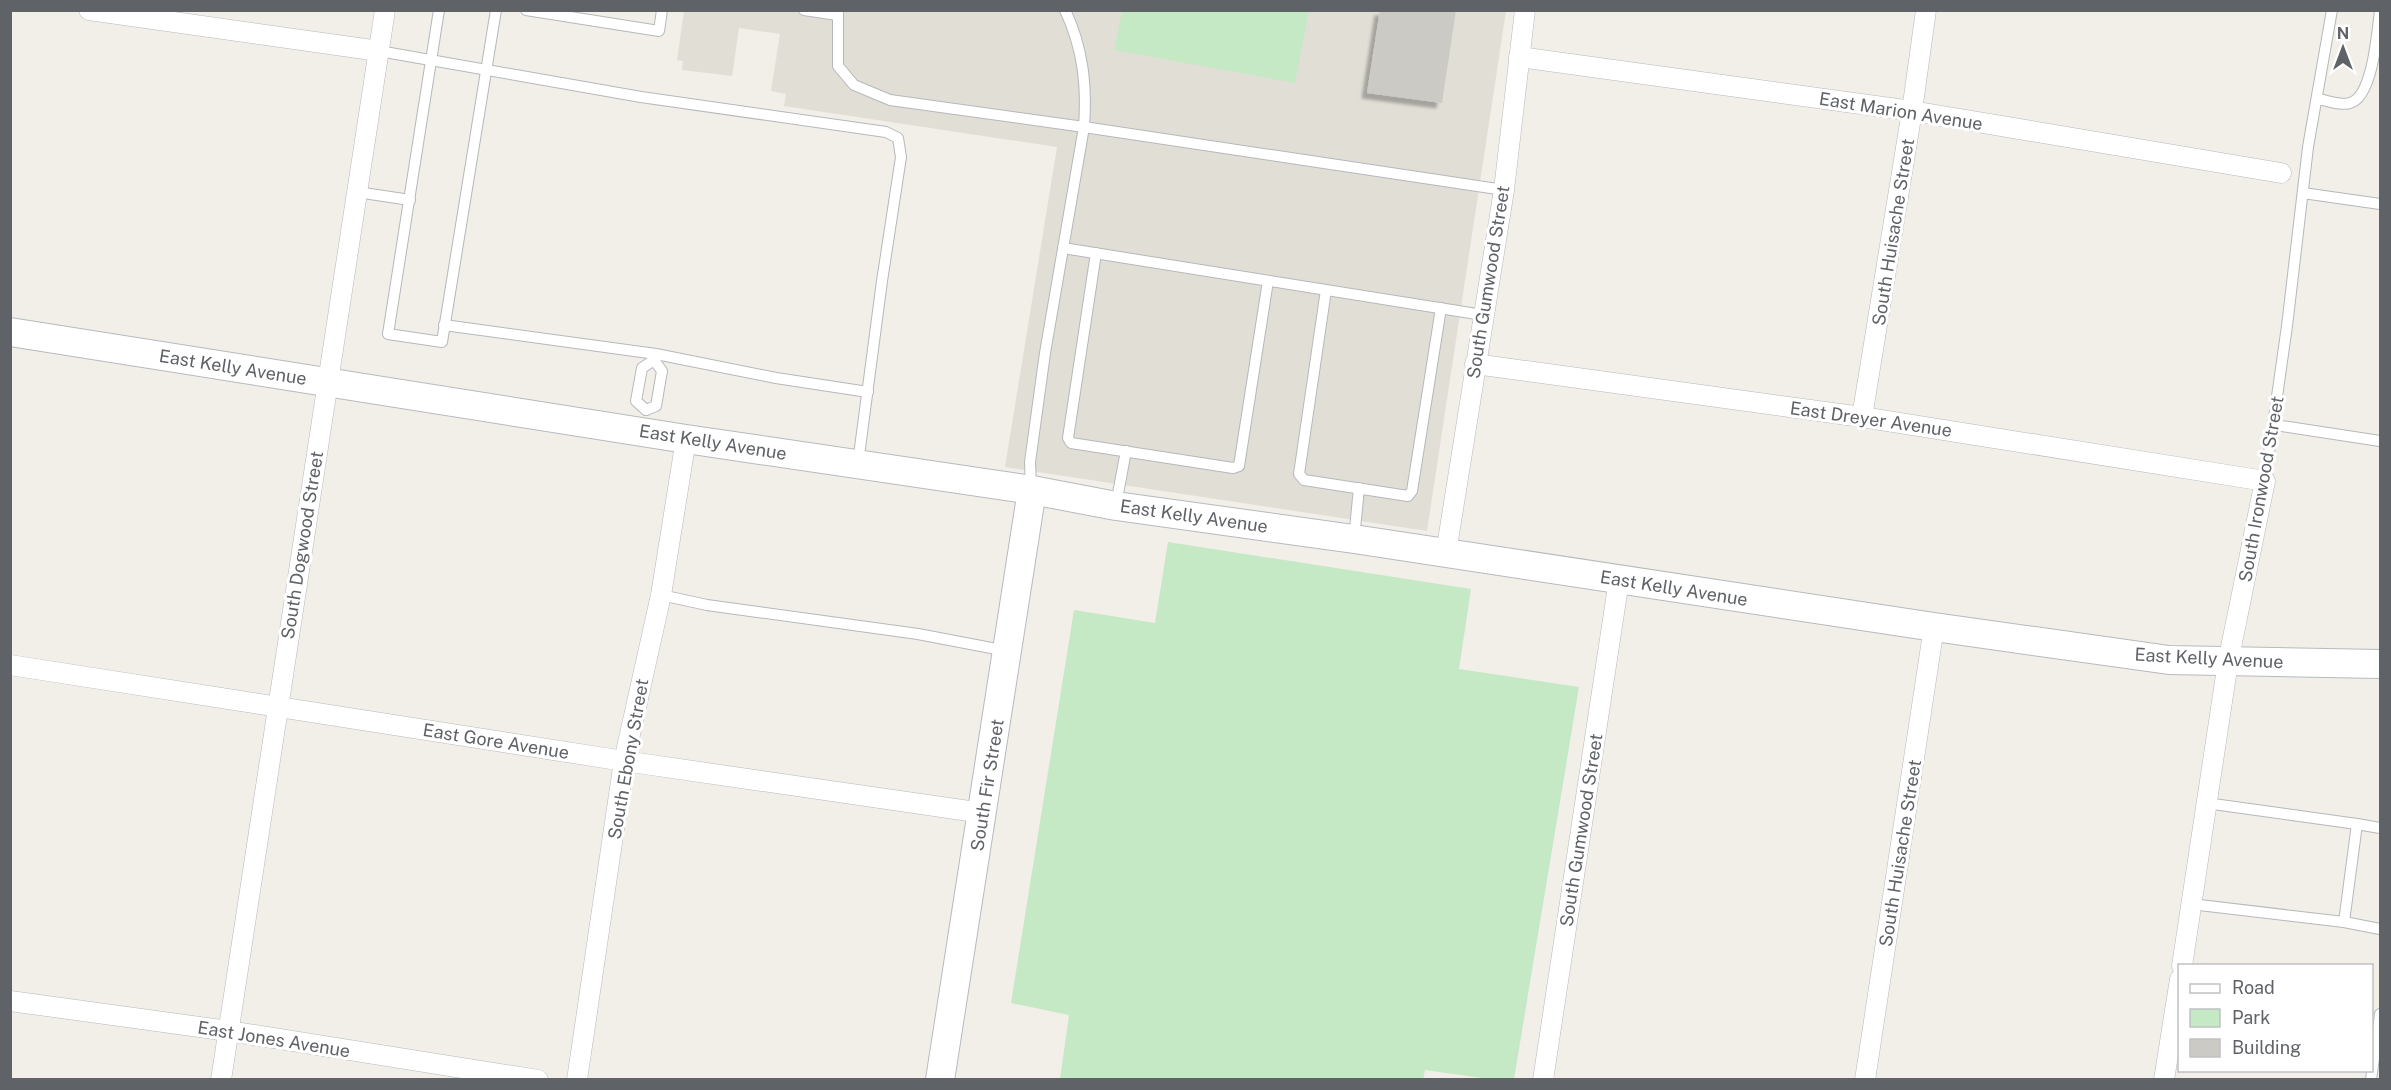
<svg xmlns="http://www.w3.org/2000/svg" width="2391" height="1090" viewBox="0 0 2391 1090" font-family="'Public Sans',sans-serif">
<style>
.education{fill:#e1ded6}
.green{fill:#c5e8c5}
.building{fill:#cccac5;filter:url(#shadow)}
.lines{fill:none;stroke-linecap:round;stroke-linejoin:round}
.lane-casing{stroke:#b5b8bc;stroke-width:12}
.street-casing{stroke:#b5b8bc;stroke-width:21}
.secondary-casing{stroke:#b6babf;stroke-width:30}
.lane{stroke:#fff;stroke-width:10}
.street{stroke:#fff;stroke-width:20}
.secondary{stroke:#fff;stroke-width:28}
.labels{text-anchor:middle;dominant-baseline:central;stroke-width:6;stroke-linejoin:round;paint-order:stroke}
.street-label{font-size:18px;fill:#5f6368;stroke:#fff}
</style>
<defs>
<filter id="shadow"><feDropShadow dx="-5.5" dy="5.5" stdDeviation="1.5" flood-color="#0004"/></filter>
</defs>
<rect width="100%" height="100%" fill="#f1efe8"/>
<path class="education" d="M684,11H1506L1427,531L1005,467L1057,147L784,106L786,94L771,91L780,34L739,28L732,76L682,70L683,61L677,60Z"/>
<g class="green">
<path d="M1122,11H1309L1295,83L1114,50Z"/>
<path d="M1168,542L1471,589L1459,669L1579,687L1514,1079H1489L1425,1070L1423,1080L1060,1079L1069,1015L1011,1003L1074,610L1155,623Z"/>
</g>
<path class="building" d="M1380,10H1456L1442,103L1367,93Z"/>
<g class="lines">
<g class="lane-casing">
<g id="lane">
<path d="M439,10L388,334L442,342L496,10"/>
<path d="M526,10L659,31L662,10"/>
<path d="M804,10L837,15"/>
<path d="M838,10V66L854,85L890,100L1084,127L1504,190"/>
<path d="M379,51L641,97L886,132L898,138L901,157L882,281L858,463"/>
<path d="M2317,99C2326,100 2342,106 2350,103C2373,97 2377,32 2380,11"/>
<path d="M357,192L410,200"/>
<path d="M2303,193L2380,204"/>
<path d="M1063,248L1483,315"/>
<path d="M1096,253L1068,438L1071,443L1233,468L1239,466L1268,281"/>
<path d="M1326,290L1299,474L1304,480L1408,496L1412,491L1441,308"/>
<path d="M444,325L656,354L654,360L662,371L656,406L646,410"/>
<path d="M656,354L776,378L868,392"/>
<path d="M646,410L636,401L642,368L654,360"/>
<path d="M2275,425L2380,441"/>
<path d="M2265,481L2287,326L2308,147L2332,10"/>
<path d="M1031,488L1030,462L1045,353L1084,127C1087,85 1083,48 1065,10"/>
<path d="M1116,504L1126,451"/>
<path d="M1354,539L1359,488"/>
<path d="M661,595L707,605L918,634L1007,651"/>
<path d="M2206,803L2357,824"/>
<path d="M2380,828L2357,824L2344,922L2380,929"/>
<path d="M2191,904L2344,922"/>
<path d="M2371,1080L2380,1014"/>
</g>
</g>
<g class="street-casing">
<g id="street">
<path d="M89,10L379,51"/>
<path d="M1519,57L1912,111L2281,173"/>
<path d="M1475,364L1862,417L2265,481L2228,662L2182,966"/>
<path d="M1862,417L1912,111L1926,10"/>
<path d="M1446,553L1504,190L1525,10"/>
<path d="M10,665L624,761L983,813"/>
<path d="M10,1001L229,1031L538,1080"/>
<path d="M221,1080L385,10"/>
<path d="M577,1080L624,761L661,595L686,439"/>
<path d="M1543,1080L1619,580"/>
<path d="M1865,1080L1934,627"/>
<path d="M2164,1080L2180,979"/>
</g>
</g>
<g class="secondary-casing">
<g id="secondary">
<path d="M10,332L686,439L1032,490L1116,506L1354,539L1934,627L2169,660L2380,664"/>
<path d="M940,1080L1032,490"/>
</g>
</g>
<use href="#lane" class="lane"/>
<use href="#street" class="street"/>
<use href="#secondary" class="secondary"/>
</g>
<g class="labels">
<g class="street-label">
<text transform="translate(1901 111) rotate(9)">East Marion Avenue</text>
<text transform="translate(1893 232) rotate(-81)">South Huisache Street</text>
<text transform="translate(1488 282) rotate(-81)">South Gumwood Street</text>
<text transform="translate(233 367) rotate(9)">East Kelly Avenue</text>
<text transform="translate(1871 419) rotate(8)">East Dreyer Avenue</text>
<text transform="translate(713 442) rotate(9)">East Kelly Avenue</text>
<text transform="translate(2261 489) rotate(-80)">South Ironwood Street</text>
<text transform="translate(1194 516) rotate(8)">East Kelly Avenue</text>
<text transform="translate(302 545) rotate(-81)">South Dogwood Street</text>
<text transform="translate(1674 588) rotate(9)">East Kelly Avenue</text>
<text transform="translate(2209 658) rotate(3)">East Kelly Avenue</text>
<text transform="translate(496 741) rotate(9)">East Gore Avenue</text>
<text transform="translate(628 759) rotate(-80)">South Ebony Street</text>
<text transform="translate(987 785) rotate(-81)">South Fir Street</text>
<text transform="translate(1581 830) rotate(-81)">South Gumwood Street</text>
<text transform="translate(1900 853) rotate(-81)">South Huisache Street</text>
<text transform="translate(274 1039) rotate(9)">East Jones Avenue</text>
</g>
</g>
<rect width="2391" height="1090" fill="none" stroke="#5f6368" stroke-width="24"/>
<rect x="2178" y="964" width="195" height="108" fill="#ffffff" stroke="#bfc1c3" stroke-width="1.5"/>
<rect x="2190" y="984" width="30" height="9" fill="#ffffff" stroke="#bfc1c3" stroke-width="1.5"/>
<text x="2232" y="994" font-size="18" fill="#5f6368">Road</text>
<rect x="2190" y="1009" width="30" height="18" fill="#c5e8c5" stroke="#bfc1c3" stroke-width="1.5"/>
<text x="2232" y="1024" font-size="18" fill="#5f6368">Park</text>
<rect x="2190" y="1039" width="30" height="18" fill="#cccac5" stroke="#bfc1c3" stroke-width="1.5"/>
<text x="2232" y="1054" font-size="18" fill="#5f6368">Building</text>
<g transform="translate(2343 48)" stroke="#ffffff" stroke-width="4.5" paint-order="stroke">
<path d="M0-4.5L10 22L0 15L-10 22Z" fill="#5f6368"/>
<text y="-9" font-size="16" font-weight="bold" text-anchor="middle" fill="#5f6368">N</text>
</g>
</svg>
